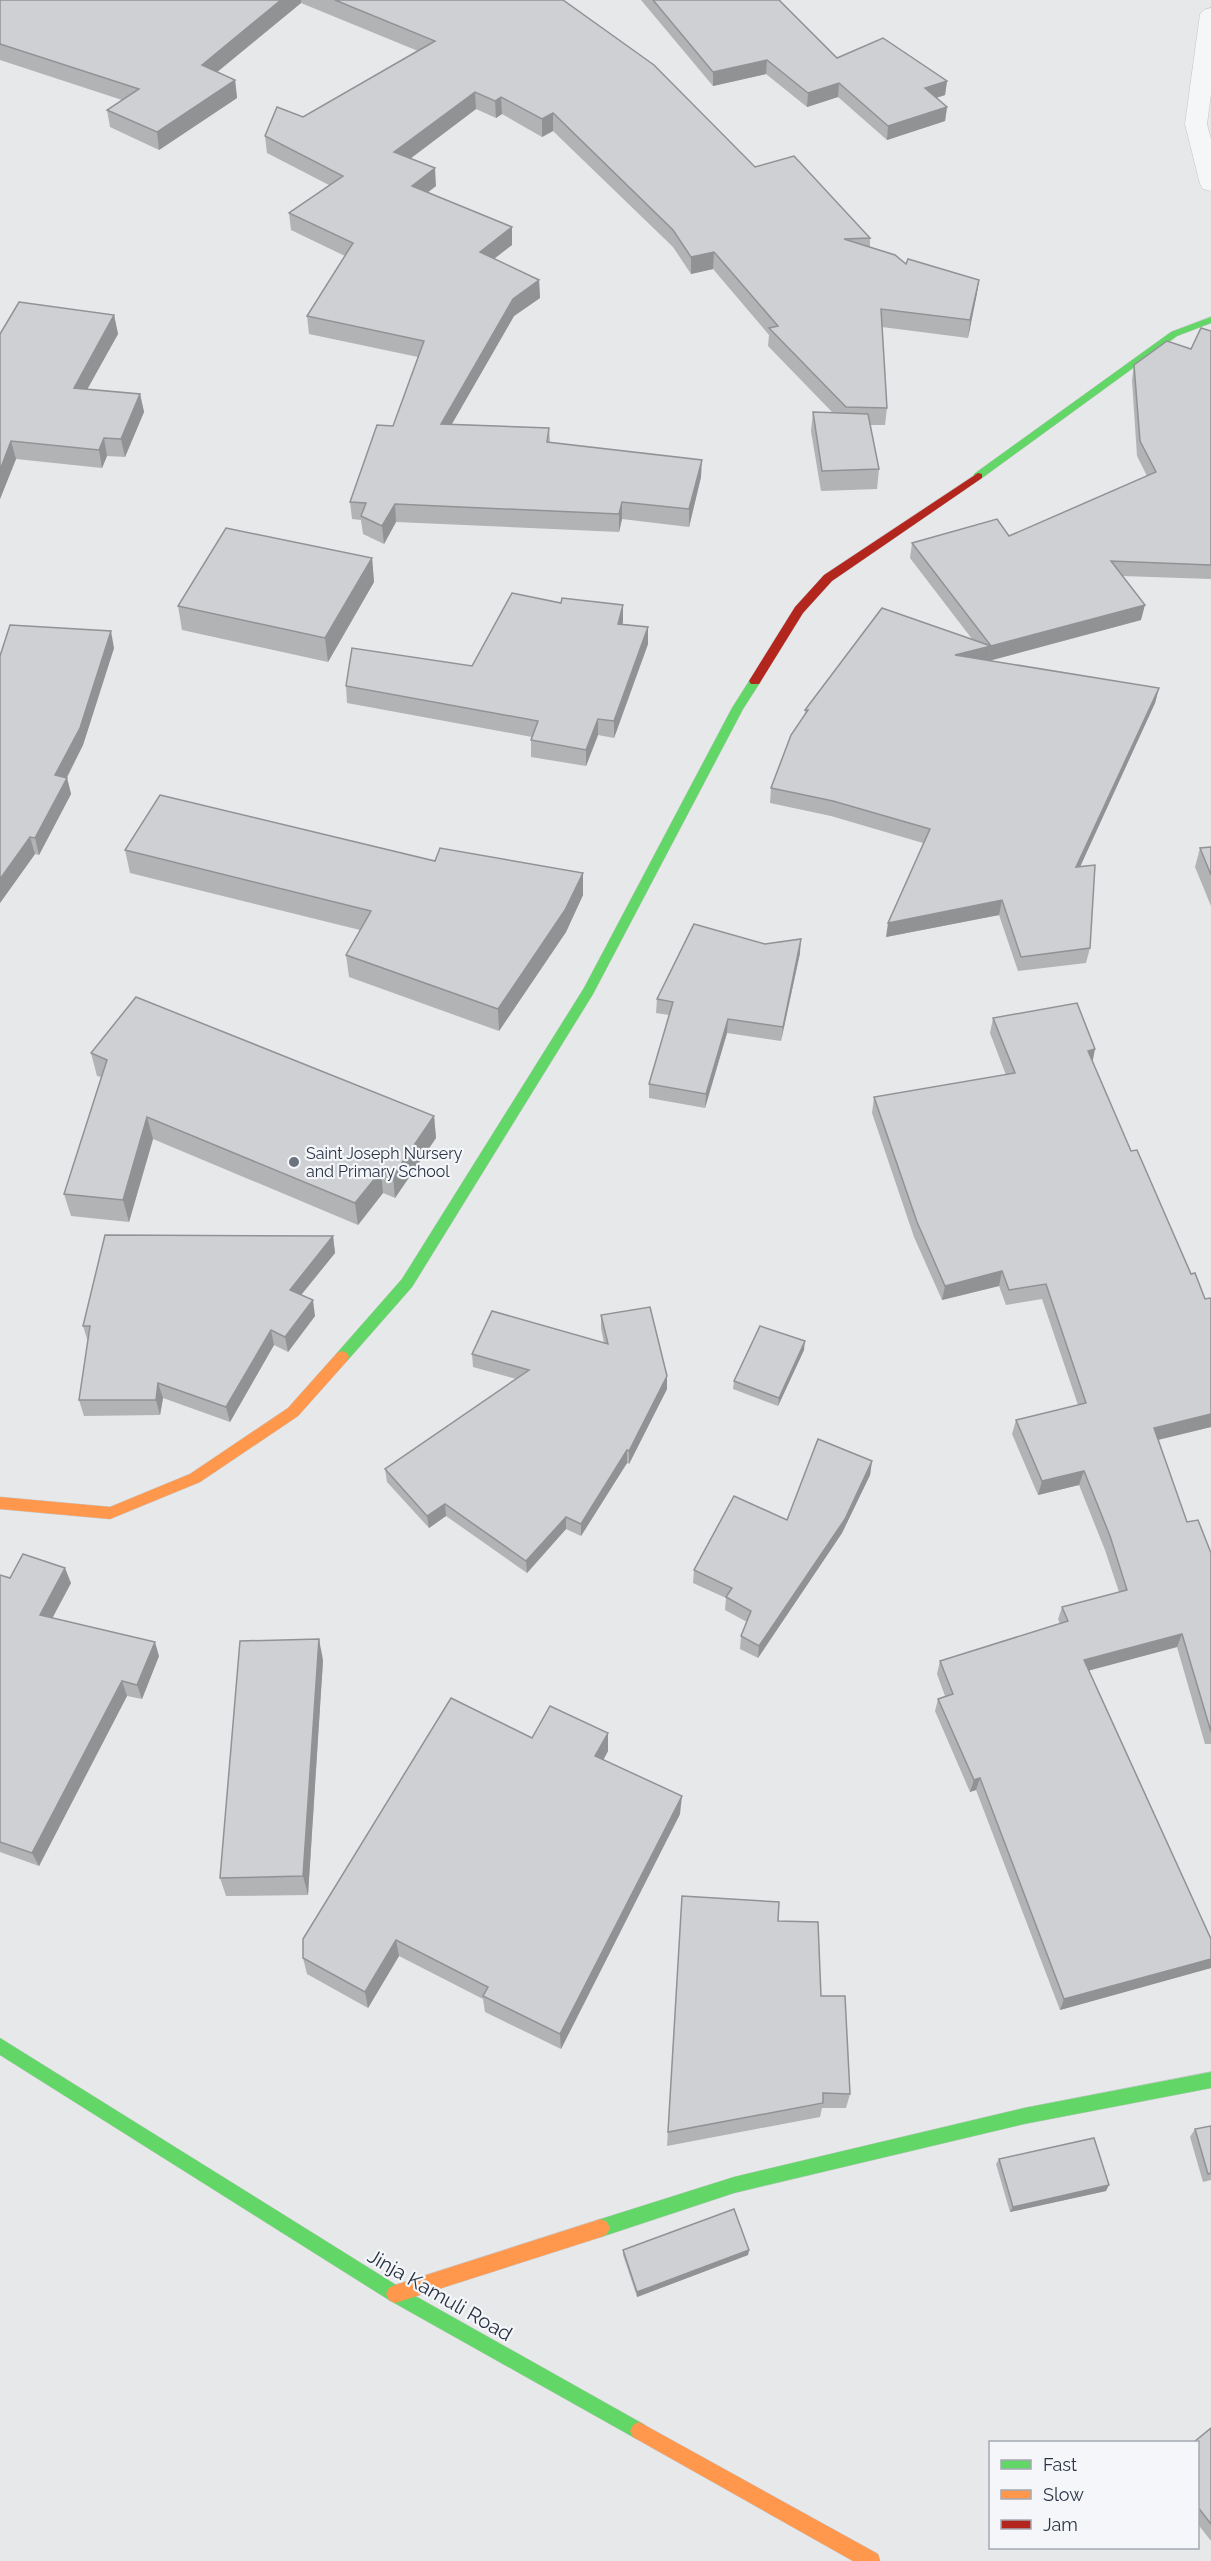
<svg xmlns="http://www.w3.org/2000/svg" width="1211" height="2561" viewBox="0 0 1211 2561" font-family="Raleway,sans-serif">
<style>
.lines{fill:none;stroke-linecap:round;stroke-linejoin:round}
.street-casing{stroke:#c4c6c8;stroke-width:1}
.fast-casing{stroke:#c4c6c8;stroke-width:1}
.slow-casing{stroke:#c4c6c8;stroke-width:1}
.jam-casing{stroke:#c4c6c8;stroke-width:1}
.street{fill:#f5f6f7;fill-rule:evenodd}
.fast{fill:#63d668;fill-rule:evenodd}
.slow{fill:#ff974d;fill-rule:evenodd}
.jam{fill:#b3261e;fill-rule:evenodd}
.wall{fill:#b1b3b5}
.shaded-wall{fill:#909294}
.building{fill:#ced0d3;stroke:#909294;stroke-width:1.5}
.poi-dot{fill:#6c737f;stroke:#f4f6f9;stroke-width:2}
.labels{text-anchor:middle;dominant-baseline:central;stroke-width:4.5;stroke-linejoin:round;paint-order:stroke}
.poi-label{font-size:16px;fill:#2b3445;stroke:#f4f6f9;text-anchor:start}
.near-street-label{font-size:20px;fill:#2b3445;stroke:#f4f6f9}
</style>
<rect width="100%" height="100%" fill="#e6e8ea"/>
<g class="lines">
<g class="street-casing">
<path id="street" d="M1211,8V94L1207,124L1211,139V191L1203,189L1200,184L1185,124L1200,14L1204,10Z"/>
</g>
<g class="fast-casing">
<g id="fast">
<path d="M1211,317V323L1177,336L982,478H974V474L1171,332Z"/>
<path d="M755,677L761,681L743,709L593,994L412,1287L347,1361L342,1363L337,1361L335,1357L337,1353L402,1279L584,988L732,708L751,678Z"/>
<path d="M0,2038L401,2288L645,2425L648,2431L645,2437L639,2440L633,2437L389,2300L0,2055Z"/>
<path d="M1211,2072V2088L1024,2124L734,2193L601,2237L595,2234L592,2228L595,2222L601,2219L734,2177L1024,2108Z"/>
</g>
</g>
<g class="slow-casing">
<g id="slow">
<path d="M342,1351L347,1353L349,1357L347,1361L298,1416L200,1482L110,1519L0,1509V1497L110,1507L190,1474L288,1408L337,1353Z"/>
<path d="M601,2219L607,2222L610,2228L607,2234L601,2237L395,2303L389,2300L386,2294L389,2288L395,2285Z"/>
<path d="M639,2422L878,2554L880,2561H853L633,2437L630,2431L633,2425Z"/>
</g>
</g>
<g class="jam-casing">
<path id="jam" d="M978,473L982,474V478L832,581L803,613L759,684H751L749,681L795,607L824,575Z"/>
</g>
<use href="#street" class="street"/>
<use href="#fast" class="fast"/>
<use href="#slow" class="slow"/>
<use href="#jam" class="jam"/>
</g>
<g class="wall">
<path d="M0,0H563L755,167L870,238V247L906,264L979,280L976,298L968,338L882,327L887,408L885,425H870L879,469L877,489L821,491L811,431L813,412H832L768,346L769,335L713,269L691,274L673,247L553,131L542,137L502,114L496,118L476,109L410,159L436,186L427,192L512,227V245L494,258L539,280L540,298L514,316L452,424L549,428L550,442L701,477L689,527L622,519L619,532L396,522L384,544L363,534L361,520L352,519L350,502L393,426L418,357L309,334L307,316L345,256L291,230L289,213L329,185L267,153L265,136L303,117L418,51L301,3L217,72L235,80L237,98L159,150L110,127L107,110L122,100L0,60Z"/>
<path d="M641,0H779L837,58L947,81L945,95L936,98L947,107L945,121L887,140L838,97L807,107L766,74L713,86Z"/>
<path d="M114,315L118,334L87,389L140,394L144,412L125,457L107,456L102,468L16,459L0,499V334Z"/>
<path d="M1211,331V579L1122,576L1141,620L989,661L1159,688L1155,703L1080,867L1090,948L1086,963L1018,971L999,915L886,937L923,843L831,816L770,803L771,788L805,715V710L972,639L910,558L912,543L1009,536L1147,476L1137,456L1132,380L1134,365L1191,349Z"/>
<path d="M372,558L374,582L328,662L182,630L178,606Z"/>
<path d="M561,603L623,605L622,624L648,627V644L614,738L598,735L586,766L531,757V740L532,737L347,703L346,686L472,666Z"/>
<path d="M114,648L83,745L67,778L71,794L39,855L35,854L0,903V656Z"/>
<path d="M1211,847V906L1195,867L1200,848Z"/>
<path d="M125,850L435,861L583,895L566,932L499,1031L349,977L346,955L360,930L130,873Z"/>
<path d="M765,944L800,953L781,1041L727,1033L705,1108L649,1098V1084L669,1015L656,1013L657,999Z"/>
<path d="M993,1018L1092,1062L1211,1427L1158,1440L1187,1522L1211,1553V1744H1205L1177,1647L1089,1670L1211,1939V1968L1060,2010L976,1790L970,1792L935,1711L938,1699L945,1696L937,1674L940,1661L1060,1624L1058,1619L1062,1607L1119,1592L1105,1550L1079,1485L1038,1495L1012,1434L1016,1420L1078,1405L1042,1299L1006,1305L999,1286L942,1300L914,1237L872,1113L874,1097L1006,1075L990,1033Z"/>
<path d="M91,1053L434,1116L436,1138L395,1198L383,1193L358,1225L153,1139L129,1222L71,1216L64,1194L101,1077L97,1076Z"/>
<path d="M333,1236L335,1253L301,1295L315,1316L288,1352L274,1345L230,1422L163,1398L160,1415L84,1416L79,1400L88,1342L83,1326Z"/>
<path d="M601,1315L667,1376V1389L629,1464L627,1463L581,1536L566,1529L527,1573L446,1516L429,1528L387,1482L385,1469L516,1379L473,1367L472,1354L604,1343L601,1328Z"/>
<path d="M804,1350L778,1406L733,1389L734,1381Z"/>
<path d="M872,1461L870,1475L842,1533L758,1658L740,1649L741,1636L747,1622L725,1610L726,1598L693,1583L694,1570L787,1520Z"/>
<path d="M0,1575L10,1578L71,1583L52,1618L159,1656L142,1699L127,1696L39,1866L0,1852Z"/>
<path d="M323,1660L308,1895L226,1896L220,1878Z"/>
<path d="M608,1733V1751L603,1760L680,1814L561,2049L485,2012L483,1999L399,1956L368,2008L307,1974L303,1958L532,1738Z"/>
<path d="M682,1896L778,1921L821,1996L850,2094L846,2108H822L820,2117L667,2146Z"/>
<path d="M1211,2126V2180L1203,2182L1190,2137L1195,2129Z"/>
<path d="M999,2159L1106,2191L1010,2212L996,2164Z"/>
<path d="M623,2250H749L748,2255L637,2297L623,2255Z"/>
<path d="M1211,2428V2541L1197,2523V2442Z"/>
</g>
<g class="shaded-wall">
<path d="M281,0H301V3L205,82L202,65Z"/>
<path d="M767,60L766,74L713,86V72Z"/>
<path d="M235,80L237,98L159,150L157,132Z"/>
<path d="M947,81L945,95L923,102L925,88Z"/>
<path d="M839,83L838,97L807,107L808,93Z"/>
<path d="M475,92L476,109L395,170L394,152Z"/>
<path d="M501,97L502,114L496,118L495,101Z"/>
<path d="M947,107L945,121L887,140L888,126Z"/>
<path d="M553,113V131L542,137V119Z"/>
<path d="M435,168L436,186L413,204L412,186Z"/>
<path d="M512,227V245L481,269L480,252Z"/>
<path d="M714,252L713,269L691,274V257Z"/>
<path d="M539,280L540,298L514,316L442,441L441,424L513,299Z"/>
<path d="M979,280L976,298L968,338L970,320Z"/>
<path d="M114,315L118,334L78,406L74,388Z"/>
<path d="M140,394L144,412L125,457L121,439Z"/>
<path d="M104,438L107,456L102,468L99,450Z"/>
<path d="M11,441L16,459L0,499V470Z"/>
<path d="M702,460L701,477L689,527V509Z"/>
<path d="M622,502V519L619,532V514Z"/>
<path d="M395,504L396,522L384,544L382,526Z"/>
<path d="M372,558L374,582L328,662L325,638Z"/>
<path d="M623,605V622L618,640V624Z"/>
<path d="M1145,605L1141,620L988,661L991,646Z"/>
<path d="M648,627V644L614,738V721Z"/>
<path d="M111,631L114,648L83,745L59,792L55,775Z"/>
<path d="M991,646L988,661L955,655Z"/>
<path d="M1159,688L1155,703L1073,882L1076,867Z"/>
<path d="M598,719V735L586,766V750Z"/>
<path d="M67,778L71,794L39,855L35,838Z"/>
<path d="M30,837L35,854L0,903V879Z"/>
<path d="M583,873V895L566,932L499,1031L498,1009Z"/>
<path d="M1002,900L999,915L886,937L888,923Z"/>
<path d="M801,939L800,953L781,1041L783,1027Z"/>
<path d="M728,1019L727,1033L705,1108L706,1094Z"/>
<path d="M1095,1049L1092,1065L1088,1051Z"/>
<path d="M434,1116L436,1138L395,1198L393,1176Z"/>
<path d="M147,1117L153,1139L129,1222L123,1200Z"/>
<path d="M381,1171L383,1193L358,1225L355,1203Z"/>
<path d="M333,1236L335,1253L293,1305L290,1290Z"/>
<path d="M1002,1271L999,1286L942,1300L945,1286Z"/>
<path d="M313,1300L315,1316L288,1352L285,1337Z"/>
<path d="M271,1330L274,1345L230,1422L226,1407Z"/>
<path d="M805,1341L804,1350L778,1406L779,1398Z"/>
<path d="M667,1376V1389L629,1464V1451Z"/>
<path d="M158,1383L163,1398L160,1415L156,1400Z"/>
<path d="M1211,1414V1427L1149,1442L1154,1428Z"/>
<path d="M627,1450V1463L581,1536V1524Z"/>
<path d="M872,1461L870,1475L842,1533L758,1658L759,1646Z"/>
<path d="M1084,1471L1079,1485L1038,1495L1042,1481Z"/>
<path d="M445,1504L446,1516L429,1528L427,1516Z"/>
<path d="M566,1517V1529L527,1573L526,1561Z"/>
<path d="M65,1568L71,1583L46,1630L40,1615Z"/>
<path d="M1182,1634L1177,1647L1080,1673L1084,1660Z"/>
<path d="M319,1639L323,1660L308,1895L303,1876Z"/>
<path d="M155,1642L159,1656L142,1699L137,1685Z"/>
<path d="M122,1681L127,1696L39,1866L32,1853Z"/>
<path d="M608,1733V1751L596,1774L595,1756Z"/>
<path d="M980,1778L976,1790L970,1792L974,1780Z"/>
<path d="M682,1796L680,1814L561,2049L560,2034Z"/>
<path d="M396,1940L399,1956L368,2008L365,1992Z"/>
<path d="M1211,1959V1968L1060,2010L1064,1999Z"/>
<path d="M1109,2185L1106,2191L1010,2212L1013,2207Z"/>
<path d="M749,2250L748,2255L637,2297V2292Z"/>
</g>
<g class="building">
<path d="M0,0H281L202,65L235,80L157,132L107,110L139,89L0,44Z"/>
<path d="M335,0H563L654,65L755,167L794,156L870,238L844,239L895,255L906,264L908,259L979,280L970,320L881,309L887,408L846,407L769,328L778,326L714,252L691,257L673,230L553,113L542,119L501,97L495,101L475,92L394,152L435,168L412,186L512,227L480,252L539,280L513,299L441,424L549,428L547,442L702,460L689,509L622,502L619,514L395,504L382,526L361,516L366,503L350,502L377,425L393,426L424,341L307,316L353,243L289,213L343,176L265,136L277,107L303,117L435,41Z"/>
<path d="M653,0H779L837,58L883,38L947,81L925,88L947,107L888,126L839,83L808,93L767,60L713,72Z"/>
<path d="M19,302L114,315L74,388L140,394L121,439L104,438L99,450L11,441L0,470V334Z"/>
<path d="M1201,328L1211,331V565L1111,561L1145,605L991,646L912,543L997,519L1009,536L1156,472L1140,441L1134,365L1167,341L1191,349Z"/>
<path d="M813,412L868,414L879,469L822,471Z"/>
<path d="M226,528L372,558L325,638L178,606Z"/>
<path d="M512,593L561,603L562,598L623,605L618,624L648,627L614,721L598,719L586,750L531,740L538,721L346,686L352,648L472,666Z"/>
<path d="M882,608L991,646L955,655L1159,688L1076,867L1095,865L1090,948L1021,957L1002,900L888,923L930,829L833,801L771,788L791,735L808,710H805Z"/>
<path d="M10,625L111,631L80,728L55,775L67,778L35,838L30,837L0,879V656Z"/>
<path d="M160,795L435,861L440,848L583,873L565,910L498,1009L346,955L371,911L125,850Z"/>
<path d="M1211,847V875L1200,848Z"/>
<path d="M694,924L765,944L801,939L783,1027L728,1019L706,1094L649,1084L673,1002L657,999Z"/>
<path d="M136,997L434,1116L393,1176L381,1171L355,1203L147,1117L123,1200L64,1194L107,1060L91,1053Z"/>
<path d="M1077,1003L1095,1049L1088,1051L1131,1151L1137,1150L1191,1274L1195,1273L1205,1299L1210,1298L1211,1299V1414L1154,1428L1187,1522L1198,1520L1211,1553V1732L1182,1634L1084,1660L1211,1939V1959L1064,1999L980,1778L974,1780L938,1699L953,1694L940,1661L1068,1621L1062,1607L1127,1590L1110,1536L1084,1471L1042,1481L1016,1420L1086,1403L1046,1284L1009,1290L1002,1271L945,1286L917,1222L874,1097L1015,1073L993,1018Z"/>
<path d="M105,1235L333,1236L290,1290L313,1300L285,1337L271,1330L226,1407L158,1383L156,1400H79L90,1326H83Z"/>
<path d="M650,1307L667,1376L629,1451L627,1450L581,1524L566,1517L526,1561L445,1504L427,1516L385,1469L529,1370L472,1354L492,1311L608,1344L601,1315Z"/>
<path d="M760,1326L805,1341L779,1398L734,1381Z"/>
<path d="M818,1439L872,1461L845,1519L759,1646L741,1636L751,1611L726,1597L732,1588L694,1570L734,1496L787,1520Z"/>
<path d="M23,1554L65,1568L40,1615L155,1642L137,1685L122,1681L32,1853L0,1842V1575L10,1578Z"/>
<path d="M319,1639L303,1876L220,1878L240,1641Z"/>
<path d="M451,1698L532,1738L550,1706L608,1733L595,1756L682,1796L560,2034L483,1996L488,1987L396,1940L365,1992L303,1958V1939Z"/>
<path d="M682,1896L779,1902L778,1921L818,1922L821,1996H845L850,2094L823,2093V2103L668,2132Z"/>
<path d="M1211,2126V2173L1208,2174L1195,2129Z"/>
<path d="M1094,2138L1109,2185L1013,2207L999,2159Z"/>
<path d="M734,2209L749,2250L637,2292L623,2250Z"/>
<path d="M1211,2428V2524L1197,2506V2442H1194Z"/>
</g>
<circle class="poi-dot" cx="294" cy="1162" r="6"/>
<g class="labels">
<g class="poi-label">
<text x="306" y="1153">Saint Joseph Nursery<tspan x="306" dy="18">and Primary School</tspan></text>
</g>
<g class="near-street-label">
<text transform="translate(440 2295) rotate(30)">Jinja Kamuli Road</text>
</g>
</g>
<rect x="989" y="2441" width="210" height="108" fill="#f4f6f9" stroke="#a4a8b1" stroke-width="1.5"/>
<rect x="1001" y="2460" width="30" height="9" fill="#63d668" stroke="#a4a8b1" stroke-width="1.5"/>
<text x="1043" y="2471" font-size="18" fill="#2b3445">Fast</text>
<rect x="1001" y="2490" width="30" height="9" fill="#ff974d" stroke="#a4a8b1" stroke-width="1.5"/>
<text x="1043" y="2501" font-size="18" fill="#2b3445">Slow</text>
<rect x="1001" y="2520" width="30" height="9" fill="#b3261e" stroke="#a4a8b1" stroke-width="1.5"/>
<text x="1043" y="2531" font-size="18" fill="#2b3445">Jam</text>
</svg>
